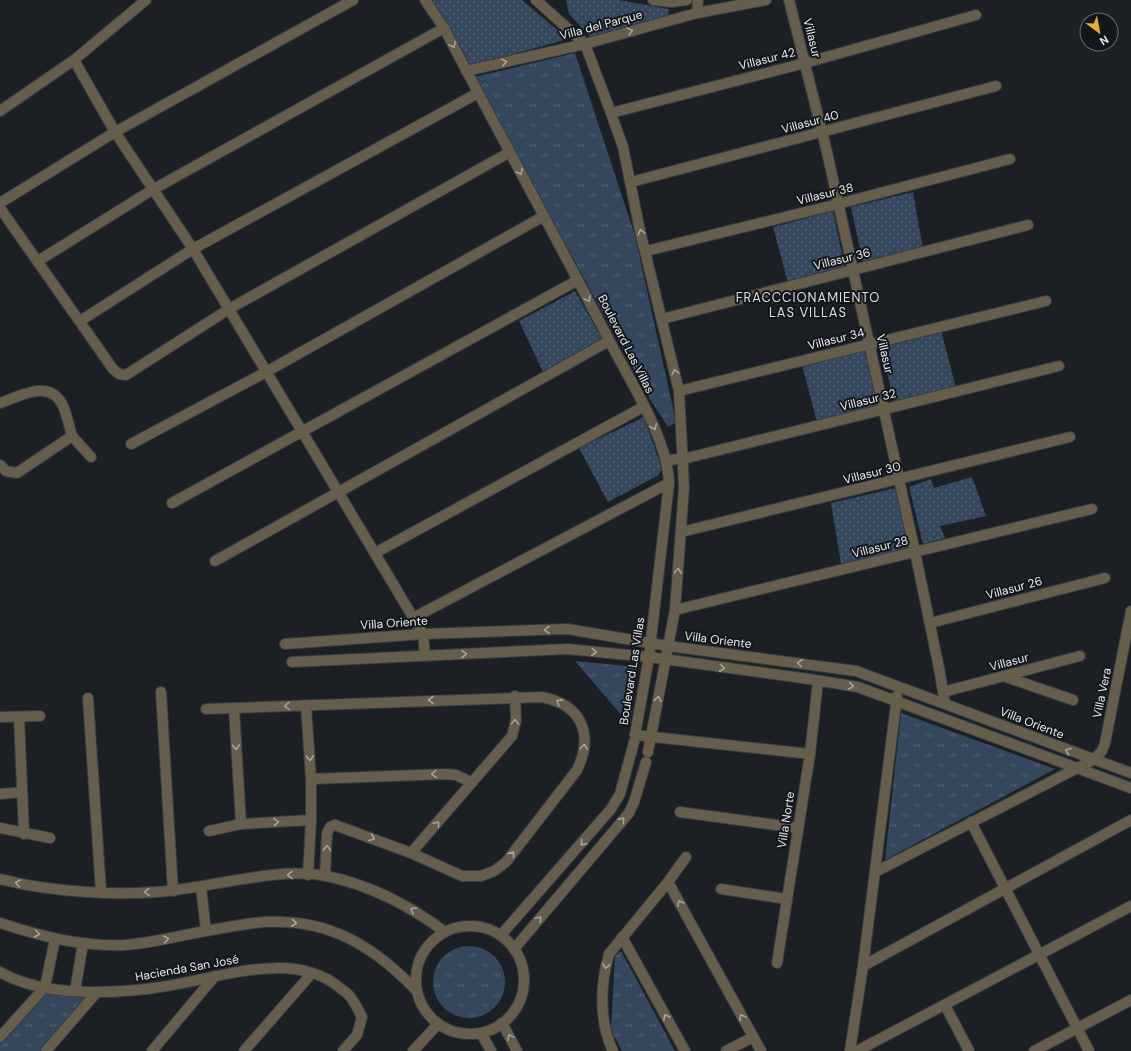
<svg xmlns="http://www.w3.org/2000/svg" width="1131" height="1051" viewBox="0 0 1131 1051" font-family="'DM Sans',sans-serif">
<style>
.grass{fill:url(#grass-dots)}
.park{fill:url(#park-tufts)}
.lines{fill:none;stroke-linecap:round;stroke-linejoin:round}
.minor-casing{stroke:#383c40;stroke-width:12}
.minor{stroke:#665d4c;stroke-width:10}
.oneway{stroke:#a6a49c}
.labels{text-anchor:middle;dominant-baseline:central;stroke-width:4;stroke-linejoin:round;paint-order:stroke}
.street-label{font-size:12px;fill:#e7eaed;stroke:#13171b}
.neighbourhood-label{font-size:13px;letter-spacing:1px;fill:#d9dfe5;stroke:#13171b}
</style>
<defs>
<pattern id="grass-dots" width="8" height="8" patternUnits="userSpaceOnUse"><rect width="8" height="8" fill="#34475d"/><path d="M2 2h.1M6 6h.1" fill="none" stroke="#516275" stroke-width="1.8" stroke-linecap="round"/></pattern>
<pattern id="park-tufts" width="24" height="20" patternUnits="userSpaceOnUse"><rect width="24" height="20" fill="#34475d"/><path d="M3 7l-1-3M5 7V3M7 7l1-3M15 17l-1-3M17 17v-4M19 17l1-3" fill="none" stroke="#516275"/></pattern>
</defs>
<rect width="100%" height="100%" fill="#1c2024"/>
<g class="grass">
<path d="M431,0H522L568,39L471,66Z"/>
<path d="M566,0H619L669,9L668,18L591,38L569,14Z"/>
<path d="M913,192L923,249L863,263L851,207Z"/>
<path d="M833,211L845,268L788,283L773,227Z"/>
<path d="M575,291L604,342L543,372L519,321Z"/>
<path d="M941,330L956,388L894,403L881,345Z"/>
<path d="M867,349L879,408L817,422L802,365Z"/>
<path d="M644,417L662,469L657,476L608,502L579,448Z"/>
<path d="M972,477L986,516L940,526L945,538L923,544L909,487L931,479L934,488Z"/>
<path d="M896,488L908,548L841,564L831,503Z"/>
</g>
<g class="park">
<path d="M575,53L635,236L676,422L668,427L650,399L474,77Z"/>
<path d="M575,661L637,667L630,725Z"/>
<path d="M901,713L1055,769L885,860Z"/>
<circle cx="469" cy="982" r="36"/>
<path d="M621,951L675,1051H622L611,1030L615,956Z"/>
<path d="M45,987L97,992L46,1051H0V1037Z"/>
</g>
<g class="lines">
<g class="minor-casing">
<g id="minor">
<path d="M425,0L444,28C499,133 556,237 610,342C631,383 667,437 669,483L649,657L635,735L810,754"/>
<path d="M536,0L585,44L611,113L623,147L640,231L679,391L684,487L675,610L648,752"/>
<path d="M653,0L671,2L687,0"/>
<path d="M789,0L827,152L915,552L939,668L945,704"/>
<path d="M697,13L698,0"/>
<path d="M74,60L115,132L193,249L423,634L425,655"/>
<path d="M466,71L585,44L697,13L766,0"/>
<path d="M0,111L74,60L146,0"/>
<path d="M611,113L805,63L976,15"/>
<path d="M631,182L996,86"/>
<path d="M0,203L115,132L353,0"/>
<path d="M0,208L113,369L119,374L126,375L229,309L510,152"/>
<path d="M646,251L838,204L1010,159"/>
<path d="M38,261L152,190L444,28"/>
<path d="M662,319L1028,225"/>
<path d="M80,321L193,249L478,93"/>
<path d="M679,391L1046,301"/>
<path d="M0,403C21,396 50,378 63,406C67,415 69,426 72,436"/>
<path d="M131,444L266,372L544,216"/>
<path d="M666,460L683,459L1059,366"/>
<path d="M0,465L6,471L17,473L72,436L91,457"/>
<path d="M172,503L578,280"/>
<path d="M681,532L1070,437"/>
<path d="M375,553L643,407"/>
<path d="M215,561L609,341"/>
<path d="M675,610L1092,509"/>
<path d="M413,618L669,483"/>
<path d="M930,623L1105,578"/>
<path d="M285,644L423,634L567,629L668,646L856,671L1131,773"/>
<path d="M292,662L568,649L649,657L809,679L858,687L1131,788"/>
<path d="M1006,677L1073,700"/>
<path d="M161,692L173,891"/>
<path d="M943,692L1080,656"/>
<path d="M88,698L101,892"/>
<path d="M306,705L311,779V820L308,875"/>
<path d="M234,708L241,824"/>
<path d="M206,709L542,697C582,705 594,734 577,770L506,862L494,871L481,876H462L411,853L335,825L330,827L327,833L325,876"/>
<path d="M0,717L40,716"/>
<path d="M19,717L24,834"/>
<path d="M311,779L446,774L456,775L471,782"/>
<path d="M0,794L22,792"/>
<path d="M680,812L798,828"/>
<path d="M971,822L1089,1051"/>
<path d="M0,828L50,838"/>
<path d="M209,831L241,824L311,820"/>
<path d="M411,853L512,736L516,720L515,696"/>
<path d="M875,872L1093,760L1102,751L1105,743L1131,611"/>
<path d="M0,879C51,892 122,897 175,890C220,885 282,867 326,876C371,885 409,905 445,932"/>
<path d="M668,882L686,857"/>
<path d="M201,887L206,931"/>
<path d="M721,889L787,899"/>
<path d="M0,923C40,936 82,947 125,945C152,943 179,936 205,931C231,927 258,920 284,922C339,924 379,952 417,991"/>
<circle cx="470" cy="980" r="54"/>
<path d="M501,935L611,809L620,794L634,742"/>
<path d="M622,937L685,1051"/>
<path d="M514,949L629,813L634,802L646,762"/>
<path d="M777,963L810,754L818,681"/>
<path d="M863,966L1131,820"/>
<path d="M0,972C44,998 119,994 167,986C219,978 294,949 340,988C344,991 349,994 351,998C356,1004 358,1010 362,1017L357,1035L343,1051"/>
<path d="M75,991L83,943"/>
<path d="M945,1005L969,1051"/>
<path d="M502,1023L517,1051"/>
<path d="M481,1033L491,1051"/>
<path d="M0,1037L45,987L55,939"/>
<path d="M46,1051L97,992"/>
<path d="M152,1051L215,976"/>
<path d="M244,1051L312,973"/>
<path d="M413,1051L438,1024"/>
<path d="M613,1051C599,1022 600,985 609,954L668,882L761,1051"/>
<path d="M726,1051L753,1037"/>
<path d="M850,1051L863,966L897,696"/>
<path d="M857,1051L1131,906"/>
<path d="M1034,1051L1131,1000"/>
</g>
</g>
<use href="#minor" class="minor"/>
</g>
<defs><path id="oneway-chevron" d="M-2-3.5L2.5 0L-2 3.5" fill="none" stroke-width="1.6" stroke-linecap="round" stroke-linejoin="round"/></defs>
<g class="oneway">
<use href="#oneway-chevron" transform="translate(630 31) rotate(-15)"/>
<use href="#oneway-chevron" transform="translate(453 45) rotate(62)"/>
<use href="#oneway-chevron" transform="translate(504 62) rotate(-13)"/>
<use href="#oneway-chevron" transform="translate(520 172) rotate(62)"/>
<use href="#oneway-chevron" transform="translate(641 232) rotate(-104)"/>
<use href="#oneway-chevron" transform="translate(588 299) rotate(62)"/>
<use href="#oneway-chevron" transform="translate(675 372) rotate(-104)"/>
<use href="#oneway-chevron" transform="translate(654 427) rotate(65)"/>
<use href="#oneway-chevron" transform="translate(678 571) rotate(-86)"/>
<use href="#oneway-chevron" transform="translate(547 630) rotate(178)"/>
<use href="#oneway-chevron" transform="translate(594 652) rotate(5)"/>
<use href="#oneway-chevron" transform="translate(464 654) rotate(-2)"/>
<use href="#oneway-chevron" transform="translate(800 663) rotate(-173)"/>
<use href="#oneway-chevron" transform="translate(722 668) rotate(8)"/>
<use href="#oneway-chevron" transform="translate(851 686) rotate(9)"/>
<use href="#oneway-chevron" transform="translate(658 699) rotate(-79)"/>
<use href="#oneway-chevron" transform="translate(431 700) rotate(178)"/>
<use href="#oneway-chevron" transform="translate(559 702) rotate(-151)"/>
<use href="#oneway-chevron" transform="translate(287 706) rotate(178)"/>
<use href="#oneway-chevron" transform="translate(515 722) rotate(-87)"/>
<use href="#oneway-chevron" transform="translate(236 747) rotate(87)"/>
<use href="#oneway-chevron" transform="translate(584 747) rotate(-83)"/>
<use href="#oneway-chevron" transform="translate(1068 751) rotate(-159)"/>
<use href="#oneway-chevron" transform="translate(310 758) rotate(86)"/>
<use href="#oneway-chevron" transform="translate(434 774) rotate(178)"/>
<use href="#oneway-chevron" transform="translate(622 820) rotate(-50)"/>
<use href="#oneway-chevron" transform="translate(276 822) rotate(-3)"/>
<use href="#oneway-chevron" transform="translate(437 824) rotate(-50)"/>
<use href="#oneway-chevron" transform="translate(372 838) rotate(21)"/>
<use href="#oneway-chevron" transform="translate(583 843) rotate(131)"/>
<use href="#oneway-chevron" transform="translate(327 848) rotate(-88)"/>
<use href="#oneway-chevron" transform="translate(512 854) rotate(-52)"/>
<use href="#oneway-chevron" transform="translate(290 875) rotate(179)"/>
<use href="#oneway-chevron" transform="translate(18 883) rotate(-170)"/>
<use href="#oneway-chevron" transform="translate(147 892) rotate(177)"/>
<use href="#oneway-chevron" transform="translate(680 903) rotate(-119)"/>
<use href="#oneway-chevron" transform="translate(413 910) rotate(-151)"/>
<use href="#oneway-chevron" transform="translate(539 919) rotate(-50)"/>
<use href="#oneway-chevron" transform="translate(294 923) rotate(6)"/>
<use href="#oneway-chevron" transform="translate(37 934) rotate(14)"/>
<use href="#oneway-chevron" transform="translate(166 939) rotate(-10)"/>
<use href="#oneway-chevron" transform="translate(606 966) rotate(100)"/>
<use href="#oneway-chevron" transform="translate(666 1017) rotate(-119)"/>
<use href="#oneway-chevron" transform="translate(742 1017) rotate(-119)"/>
<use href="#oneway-chevron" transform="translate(510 1037) rotate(-118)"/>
</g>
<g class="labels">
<g class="street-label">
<text transform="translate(601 25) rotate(-15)">Villa del Parque</text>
<text transform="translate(812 38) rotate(76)">Villasur</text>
<text transform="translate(767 59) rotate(-14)">Villasur 42</text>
<text transform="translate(810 122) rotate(-15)">Villasur 40</text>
<text transform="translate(825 194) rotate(-14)">Villasur 38</text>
<text transform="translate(842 259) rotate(-14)">Villasur 36</text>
<text transform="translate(836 339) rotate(-14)">Villasur 34</text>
<text transform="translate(626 344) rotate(63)">Boulevard Las Villas</text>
<text transform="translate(885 354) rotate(77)">Villasur</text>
<text transform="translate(868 400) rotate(-14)">Villasur 32</text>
<text transform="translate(872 473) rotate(-14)">Villasur 30</text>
<text transform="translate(880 547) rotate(-14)">Villasur 28</text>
<text transform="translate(1014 588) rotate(-15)">Villasur 26</text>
<text transform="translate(394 623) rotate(-4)">Villa Oriente</text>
<text transform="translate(718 640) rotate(7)">Villa Oriente</text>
<text transform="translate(1009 662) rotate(-15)">Villasur</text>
<text transform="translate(632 671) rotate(-81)">Boulevard Las Villas</text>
<text transform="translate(1102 693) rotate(-78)">Villa Vera</text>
<text transform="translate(1032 723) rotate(21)">Villa Oriente</text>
<text transform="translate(786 820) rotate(-81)">Villa Norte</text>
<text transform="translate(187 968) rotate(-10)">Hacienda San José</text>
</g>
<g class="neighbourhood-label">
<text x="808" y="297">FRACCCIONAMIENTO<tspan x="808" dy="15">LAS VILLAS</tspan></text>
</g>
</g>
<g transform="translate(1099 32) rotate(148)"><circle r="19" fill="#13171b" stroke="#686b6f"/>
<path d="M0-3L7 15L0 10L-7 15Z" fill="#e3ae35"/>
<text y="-6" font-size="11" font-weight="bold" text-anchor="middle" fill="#e7eaed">N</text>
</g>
</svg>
